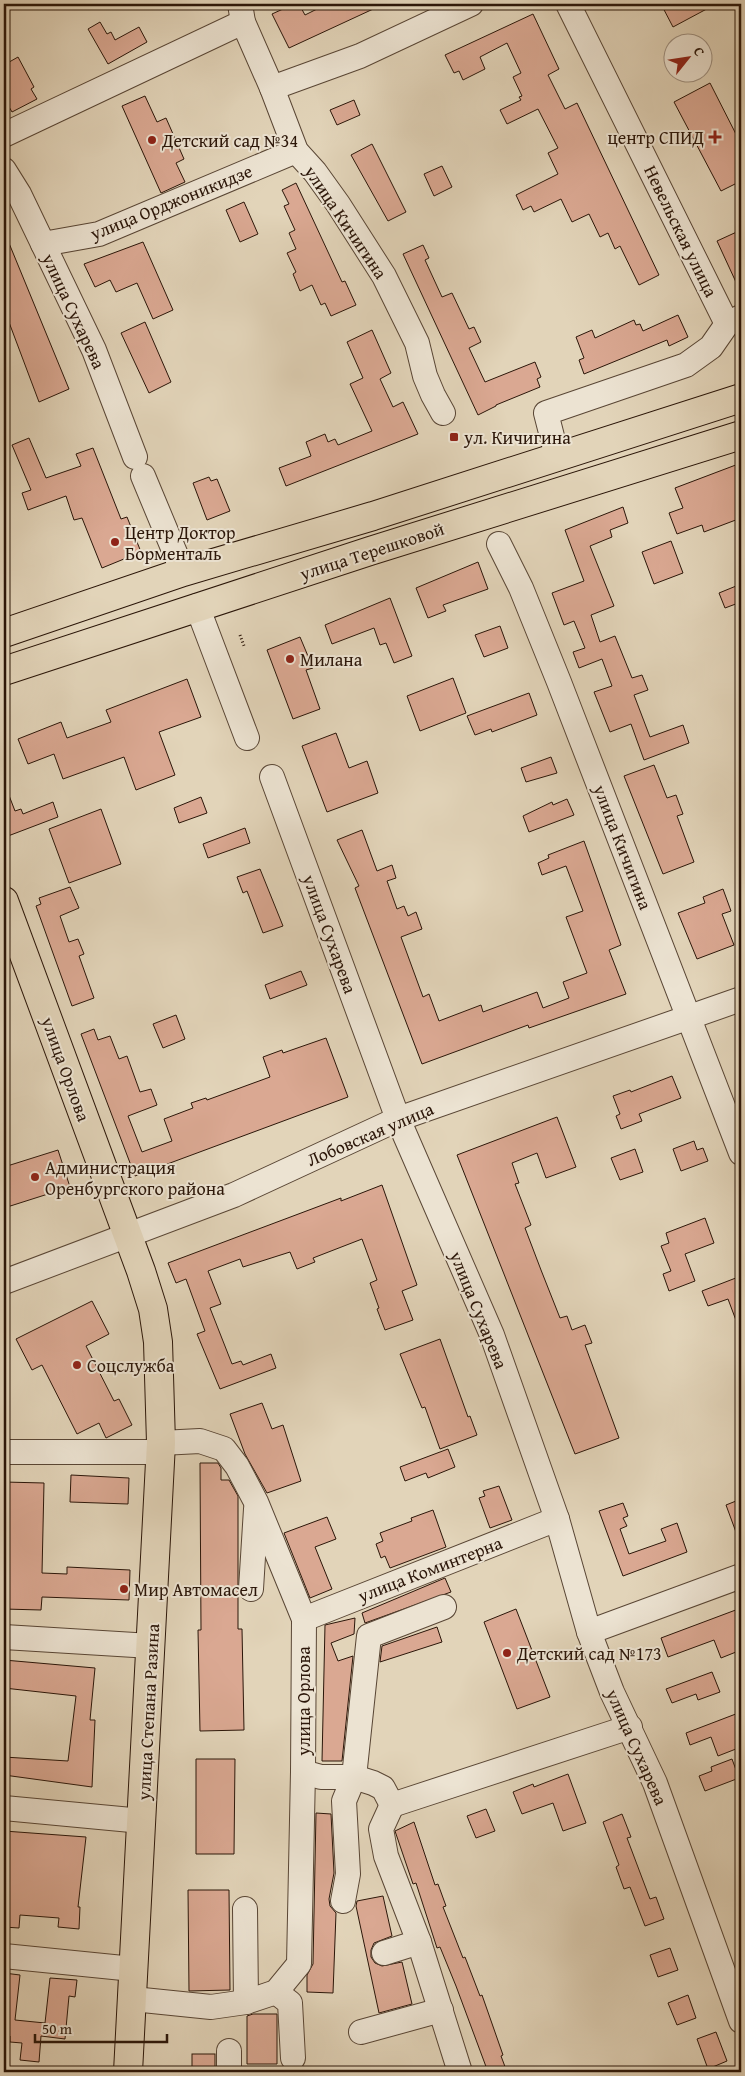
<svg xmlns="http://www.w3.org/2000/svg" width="745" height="2076" viewBox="0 0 745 2076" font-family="'Gentium Book Plus',serif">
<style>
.building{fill:#daa892;stroke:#2b1609}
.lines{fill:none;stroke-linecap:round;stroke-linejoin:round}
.minor-casing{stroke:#594635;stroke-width:26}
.major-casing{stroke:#2b1609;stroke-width:30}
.path{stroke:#2b1609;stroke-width:3;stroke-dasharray:1 2.5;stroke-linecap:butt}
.minor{stroke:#ece3d2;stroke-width:24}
.major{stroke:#e2d4b9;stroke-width:28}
.poi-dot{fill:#8f2418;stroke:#ece3d2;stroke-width:2}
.labels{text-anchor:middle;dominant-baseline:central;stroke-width:4;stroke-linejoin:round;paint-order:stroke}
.poi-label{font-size:18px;fill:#2b1609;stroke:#ece3d2;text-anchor:start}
.street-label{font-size:18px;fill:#2b1609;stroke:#ece3d2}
</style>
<rect width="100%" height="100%" fill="#e2d4b9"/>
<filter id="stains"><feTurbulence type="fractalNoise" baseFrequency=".004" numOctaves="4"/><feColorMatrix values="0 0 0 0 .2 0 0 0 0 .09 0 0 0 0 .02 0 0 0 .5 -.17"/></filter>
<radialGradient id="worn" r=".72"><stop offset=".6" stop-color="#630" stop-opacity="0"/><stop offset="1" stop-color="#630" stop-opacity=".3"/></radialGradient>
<g class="building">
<path d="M294,4H299L305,15L327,4H384L289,48L272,14Z"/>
<path d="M661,4H716L673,27Z"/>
<path d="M533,14L559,69L548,75L565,109L577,103L659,275L639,285L620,246L615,249L608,233L600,237L589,214L572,222L561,199L534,212L531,206L523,210L516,195L558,174L548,153L558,148L538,109L507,124L500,110L521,100L519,97L522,96L513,77L521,73L507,43L480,57L485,69L463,80L459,71L454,73L445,55Z"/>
<path d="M100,22L107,34L111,32L115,40L139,27L147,42L108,64L88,29Z"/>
<path d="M18,57L34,87L31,89L37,99L12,112L4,98V65Z"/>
<path d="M710,83L741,144V181L721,191L674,102Z"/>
<path d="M145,96L157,122L166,118L184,159L176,163L185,182L161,193L122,106Z"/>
<path d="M354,100L360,115L337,125L330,110Z"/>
<path d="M372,144L406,212L388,221L351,155Z"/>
<path d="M442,166L452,187L434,196L424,174Z"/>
<path d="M296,183L342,282L345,281L356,305L331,316L325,303L321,305L312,285L300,291L293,274L296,272L287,253L296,249L289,233L295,230L284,206L289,204L282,190Z"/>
<path d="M244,202L258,234L240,242L226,210Z"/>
<path d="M741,230V293L717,241Z"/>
<path d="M4,231L69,389L39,402L4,309Z"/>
<path d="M143,242L173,310L153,319L137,283L116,292L110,280L95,287L84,264Z"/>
<path d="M423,245L429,258L425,260L442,297L452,293L469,329L474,327L481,342L469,348L485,382L535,362L541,377L537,379L540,387L496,405V406L478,415L403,254Z"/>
<path d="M678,315L688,337L669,346L667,340L584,374L579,360L584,358L576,337L592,330L595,338L634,320L636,325L640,324L643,331Z"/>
<path d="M145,322L171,382L149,393L121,333Z"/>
<path d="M372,330L391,373L380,379L393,407L403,402L418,434L286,486L279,468L311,456L306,442L325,434L328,442L335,439L338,445L372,431L350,384L363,378L347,342Z"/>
<path d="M29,438L46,478L81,466L76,454L93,448L121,519L127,517L141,552L102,568L82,518L74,520L66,496L28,510L22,493L31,490L12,445Z"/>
<path d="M741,463V518L704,532L702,525L677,534L669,513L683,508L675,488Z"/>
<path d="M209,477L211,481L217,479L230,511L207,520L193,483Z"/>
<path d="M623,507L628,523L610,530L612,537L590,546L614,606L591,615L600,642L615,636L632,678L642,675L648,690L634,695L650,737L683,725L689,743L644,760L631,724L610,732L594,692L612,686L602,659L579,668L573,652L585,648L574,621L564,625L552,593L584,581L565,530Z"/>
<path d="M671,541L683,573L654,584L642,552Z"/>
<path d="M478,562L488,589L443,605L446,611L428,618L416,588Z"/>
<path d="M741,584V602L725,608L719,593Z"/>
<path d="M390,598L412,656L394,663L386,643L380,645L374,628L332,644L325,625Z"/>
<path d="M500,626L508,648L484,657L475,635Z"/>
<path d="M300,637L313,668L306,670L320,709L293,719L267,650Z"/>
<path d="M453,678L466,713L420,731L407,696Z"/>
<path d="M187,679L201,717L159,732L175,775L136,790L124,757L63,779L54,754L28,764L18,739L61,722L67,738L111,722L106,710Z"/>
<path d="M529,693L537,715L492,732L491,729L475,735L467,716Z"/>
<path d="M336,733L349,768L367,761L378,793L327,812L302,746Z"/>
<path d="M551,757L557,773L526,782L521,768Z"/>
<path d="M654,765L667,798L676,795L683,814L677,816L694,862L663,874L624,776Z"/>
<path d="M5,785L15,811L21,809L23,814L53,802L58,817L8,836L4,826Z"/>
<path d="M201,797L207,813L179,823L174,808Z"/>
<path d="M567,799L574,815L529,832L523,816L552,802L553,805Z"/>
<path d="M101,809L121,864L69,883L49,829Z"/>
<path d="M245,828L250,843L208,858L203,844Z"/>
<path d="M362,830L377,871L392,865L396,878L387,881L397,909L404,906L408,916L416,912L422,929L401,937L423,997L429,994L439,1021L481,1005L483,1012L537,992L543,1008L569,998L563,982L587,973L566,917L583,911L566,866L542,875L538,863L549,858L548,855L584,841L621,945L609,950L626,994L529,1028L528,1025L422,1064L355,888L359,886L337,840Z"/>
<path d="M260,869L283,926L263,933L247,891L243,893L237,877Z"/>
<path d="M70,887L79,908L60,916L69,942L78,939L84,954L79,956L94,998L72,1006L36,906L41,904L39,898Z"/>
<path d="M723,889L731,911L722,914L734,945L697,959L678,913L705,903L703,897Z"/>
<path d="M301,971L307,985L270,999L265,985Z"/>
<path d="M176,1015L185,1039L163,1048L153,1024Z"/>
<path d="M94,1029L98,1040L110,1036L119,1059L127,1056L140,1092L151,1089L157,1105L128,1116L142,1152L172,1141L164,1119L193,1108L191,1103L206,1098L207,1100L270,1077L263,1057L282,1050L283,1053L326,1038L348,1097L135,1176L81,1034Z"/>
<path d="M672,1076L681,1098L639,1114L642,1121L621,1129L616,1116L620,1114L613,1096L630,1090L631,1092Z"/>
<path d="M557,1117L576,1167L546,1178L537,1153L512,1163L519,1183L515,1184L531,1225L525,1228L541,1270L560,1318L567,1316L572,1330L585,1325L592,1343L585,1345L619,1438L575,1454L457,1155Z"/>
<path d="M694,1141L697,1150L703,1148L708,1161L681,1171L673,1149Z"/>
<path d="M635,1149L643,1172L620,1180L611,1158Z"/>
<path d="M58,1150L70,1187L4,1208V1167Z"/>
<path d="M382,1185L417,1285L402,1291L413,1320L385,1330L377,1309L379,1308L370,1283L377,1280L362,1239L313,1258L315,1262L297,1269L290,1252L243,1267L240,1259L208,1271L221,1304L210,1308L232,1364L241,1361L243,1365L271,1354L276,1368L220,1389L197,1334L205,1331L186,1279L176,1283L168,1263L341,1198V1201Z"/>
<path d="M705,1218L714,1243L685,1254L695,1281L669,1291L663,1274L671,1271L661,1246L669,1243L666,1233Z"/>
<path d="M741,1276V1331H740L728,1299L708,1306L702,1291Z"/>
<path d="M92,1301L109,1334L86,1346L114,1401L119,1399L132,1425L106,1438L99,1423L77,1434L42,1365L32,1370L16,1339Z"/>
<path d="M440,1339L468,1417L470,1416L477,1435L440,1449L425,1407L422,1408L400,1354Z"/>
<path d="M262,1403L272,1429L283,1425L301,1481L267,1493L245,1454L230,1414Z"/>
<path d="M448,1449L455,1467L428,1478L426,1473L405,1481L400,1467Z"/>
<path d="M200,1463H218L221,1468V1480H229L238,1496V1629H242L244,1730L200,1731L198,1630H201Z"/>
<path d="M71,1475L129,1478L128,1504L70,1502Z"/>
<path d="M4,1482L44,1483L42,1573L67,1574V1567L130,1570L129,1600L42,1597L41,1610L4,1609Z"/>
<path d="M499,1486L512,1520L490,1528L479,1498L485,1496L483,1491Z"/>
<path d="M741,1499V1542L740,1543L726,1505Z"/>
<path d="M623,1503L628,1516L623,1518L627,1526L620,1529L629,1554L666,1541L661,1529L677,1523L687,1552L623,1576L599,1511Z"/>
<path d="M433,1510L446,1547L390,1568L385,1556L381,1558L376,1544L383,1541L380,1533L412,1521L411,1518Z"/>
<path d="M327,1517L336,1539L315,1547L332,1589L310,1598L284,1533Z"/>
<path d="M445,1578L451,1592L365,1623L362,1613Z"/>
<path d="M741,1608V1650L721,1658L714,1640L668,1657L661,1638Z"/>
<path d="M516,1609L550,1697L517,1709L484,1622Z"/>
<path d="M355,1618L354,1634L331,1643L338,1661L353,1656L342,1761H322L325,1625Z"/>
<path d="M437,1627L442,1642L380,1662L382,1646Z"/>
<path d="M4,1660L95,1668L90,1720H95L92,1787L4,1775V1757L68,1761L76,1696L4,1688Z"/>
<path d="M712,1672L720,1692L698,1700L696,1694L672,1703L666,1689Z"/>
<path d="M741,1712V1747L718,1756L711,1737L690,1745L686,1733Z"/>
<path d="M196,1759H235L234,1854H196Z"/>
<path d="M732,1759L739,1778L705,1791L699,1776L712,1771L711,1767Z"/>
<path d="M568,1774L586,1823L563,1831L553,1803L522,1814L513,1792L533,1784L534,1787Z"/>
<path d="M486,1809L495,1831L476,1838L467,1816Z"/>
<path d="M316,1813L331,1814L334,1873L329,1899L330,1906L336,1913L333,1993L307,1992V1975L313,1964Z"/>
<path d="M622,1814L631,1837L627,1838L650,1899L656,1897L664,1919L645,1926L630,1887L624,1889L616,1867L619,1865L603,1822Z"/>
<path d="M414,1822L435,1885L438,1884L446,1906L443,1907L463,1958L465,1957L480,1996L482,1995L503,2055L501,2056L507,2072H488L456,1986L440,1947L437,1948L416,1883L413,1884L395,1831Z"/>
<path d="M4,1831L86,1837L78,1907H80L79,1929L58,1927L59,1918L20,1915L19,1928L4,1927L6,1872H4Z"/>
<path d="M188,1890H229L230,1990L189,1991Z"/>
<path d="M383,1896L392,1936L374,1943L371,1950V1957L375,1963L382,1966L402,1962L412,2004L379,2013L356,1906L357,1901Z"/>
<path d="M670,1948L678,1970L658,1977L650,1955Z"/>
<path d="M4,1973L20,1975L15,2020L45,2023L50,1978L77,1980L75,1997L69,1996L65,2039L41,2036L39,2062L20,2060L22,2043L10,2042V2036H4Z"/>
<path d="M688,1995L696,2018L677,2025L668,2003Z"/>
<path d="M253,2014H277V2064H247V2016Z"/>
<path d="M716,2032L727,2061L708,2069L697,2039Z"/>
<rect x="192" y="2054" width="23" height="18"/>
</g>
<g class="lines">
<g class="minor-casing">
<g id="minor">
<path d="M240,4L243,22L272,88L296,151L315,172L338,204L384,276L417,343L425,376L433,395L443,413"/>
<path d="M568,4L727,324"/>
<path d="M272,88L360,56L471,4"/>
<path d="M4,135L243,22"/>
<path d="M4,170L19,194L94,350L135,457"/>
<path d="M43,244L99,234L296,151"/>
<path d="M557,456L546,413L686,365L711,347L727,324L741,317"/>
<path d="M143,476L183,572"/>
<path d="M499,544L521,588L559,682L741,1153"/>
<path d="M197,606L247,738"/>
<path d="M272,777L398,1119L492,1335L557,1519L589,1632L612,1692L655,1783L741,2021"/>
<path d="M4,1282L234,1195L398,1119L741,999"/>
<path d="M161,1443L200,1441L224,1449L237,1466L256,1502L304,1619L303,1772L321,1777H354L373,1783L383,1788L392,1805"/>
<path d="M4,1452H160"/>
<path d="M251,1589L256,1509"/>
<path d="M304,1619L557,1519"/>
<path d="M589,1632L741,1576"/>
<path d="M4,1637L151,1646"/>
<path d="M392,1805L381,1829L386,1856L419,1942L460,2072"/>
<path d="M392,1805L630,1727"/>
<path d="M4,1808L142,1821"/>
<path d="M343,1901L348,1874L344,1801L354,1777L369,1636L444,1607"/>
<path d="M245,1909L246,2002"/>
<path d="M384,1953L419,1942"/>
<path d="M4,1956L133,1969"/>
<path d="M276,1992L290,2003L293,2058"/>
<path d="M133,1999L211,2007L246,2002L276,1992L299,1964L303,1772"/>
<path d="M361,2032L441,2010"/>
<path d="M229,2072V2051"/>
</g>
</g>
<g class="major-casing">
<g id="major">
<path d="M4,633L183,572L373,516L741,398"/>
<path d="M4,671L370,551L741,435"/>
<path d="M4,901L141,1271L153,1309L158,1342L161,1443L128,2072"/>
</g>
</g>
<path class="path" d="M240,635L244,646"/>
<use href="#minor" class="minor"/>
<use href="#major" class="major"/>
</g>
<g class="poi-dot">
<path d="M712.5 129.5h5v5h5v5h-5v5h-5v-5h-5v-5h5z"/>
<circle cx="152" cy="140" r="5"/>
<rect x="449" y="432" width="10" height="10" rx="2.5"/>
<circle cx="115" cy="542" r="5"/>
<circle cx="290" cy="659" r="5"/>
<circle cx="35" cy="1177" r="5"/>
<circle cx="77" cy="1365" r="5"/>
<circle cx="124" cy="1589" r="5"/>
<circle cx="507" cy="1653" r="5"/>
</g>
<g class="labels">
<g class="poi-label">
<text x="704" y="137" text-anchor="end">центр СПИД</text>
<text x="162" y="140">Детский сад №34</text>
<text x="464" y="437">ул. Кичигина</text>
<text x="125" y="532">Центр Доктор<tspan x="125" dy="21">Борменталь</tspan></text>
<text x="300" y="659">Милана</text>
<text x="45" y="1167">Администрация<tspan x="45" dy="21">Оренбургского района</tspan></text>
<text x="87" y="1365">Соцслужба</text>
<text x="134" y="1589">Мир Автомасел</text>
<text x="517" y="1653">Детский сад №173</text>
</g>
<g class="street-label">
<text transform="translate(171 202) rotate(-22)">улица Орджоникидзе</text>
<text transform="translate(346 222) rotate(56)">улица Кичигина</text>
<text transform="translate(681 231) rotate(64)">Невельская улица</text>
<text transform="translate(74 311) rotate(65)">улица Сухарева</text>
<text transform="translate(372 551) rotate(-18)">улица Терешковой</text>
<text transform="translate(623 847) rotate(69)">улица Кичигина</text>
<text transform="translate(330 934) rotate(70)">улица Сухарева</text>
<text transform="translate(66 1069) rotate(70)">улица Орлова</text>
<text transform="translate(370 1134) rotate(-23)">Лобовская улица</text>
<text transform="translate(479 1310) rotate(68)">улица Сухарева</text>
<text transform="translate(430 1569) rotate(-21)">улица Коминтерна</text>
<text transform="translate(303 1701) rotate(-90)">улица Орлова</text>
<text transform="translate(148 1712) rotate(-87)">улица Степана Разина</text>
<text transform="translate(637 1747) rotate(66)">улица Сухарева</text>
</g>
</g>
<rect width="745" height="2076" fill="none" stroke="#e2d4b9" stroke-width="20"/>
<rect x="5" y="5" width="735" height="2066" fill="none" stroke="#2b1609" stroke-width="2.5"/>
<rect x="10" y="10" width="725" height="2056" fill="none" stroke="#2b1609"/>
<g transform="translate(688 58) rotate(60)"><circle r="24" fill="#ece3d2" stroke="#9f9182"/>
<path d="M0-4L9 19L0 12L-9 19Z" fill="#8f2418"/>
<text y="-8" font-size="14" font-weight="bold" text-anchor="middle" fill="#2b1609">С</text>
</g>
<path d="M35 2034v8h132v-8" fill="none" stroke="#2b1609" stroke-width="2.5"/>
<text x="42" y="2034" font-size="15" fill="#2b1609" stroke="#ece3d2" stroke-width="4" paint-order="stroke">50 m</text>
<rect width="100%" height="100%" filter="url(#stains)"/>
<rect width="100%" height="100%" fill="url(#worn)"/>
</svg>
